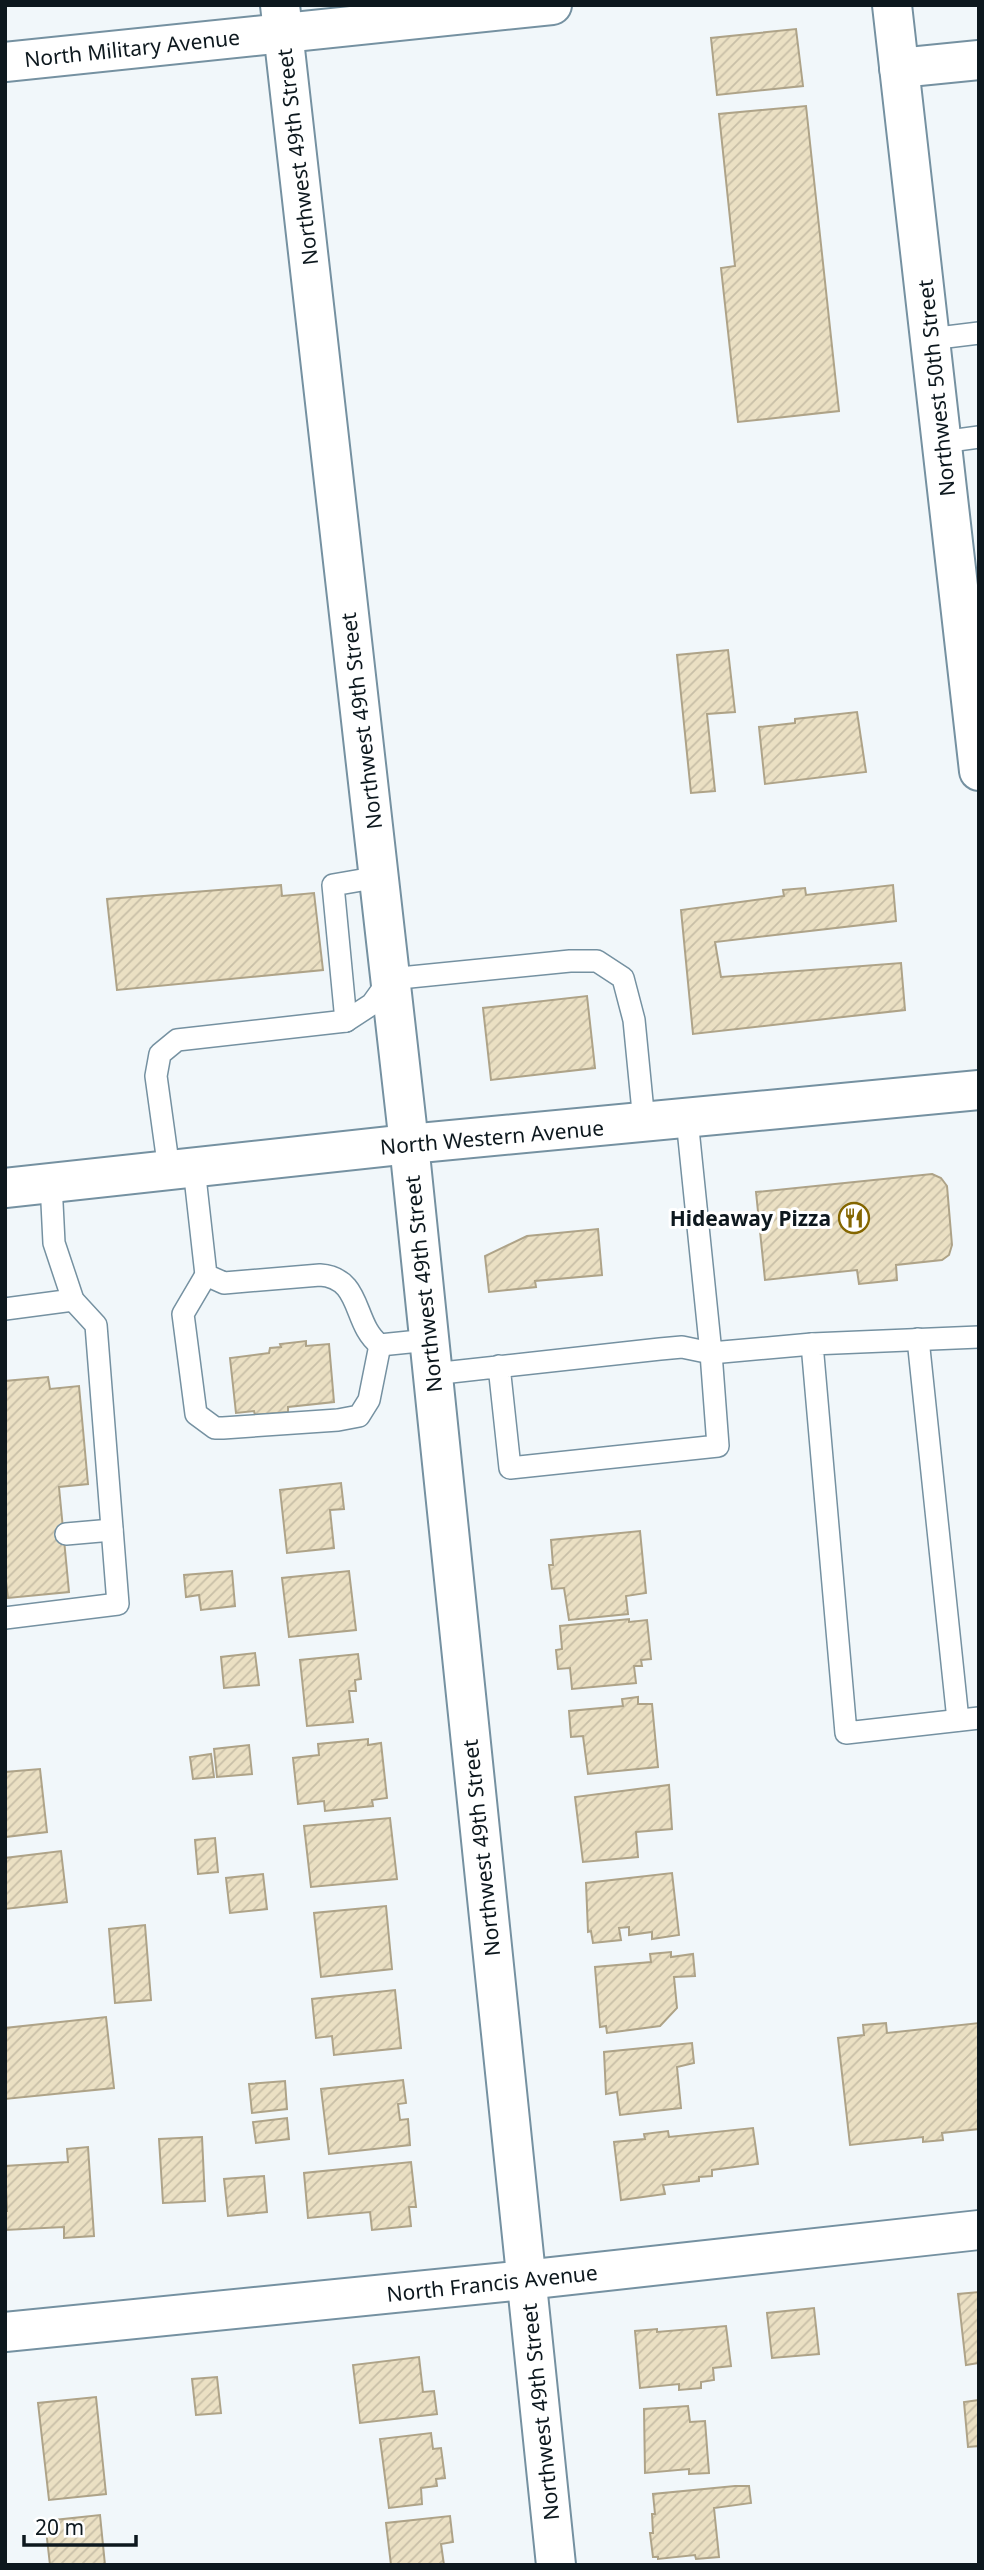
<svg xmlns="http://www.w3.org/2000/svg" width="984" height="2570" viewBox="0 0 984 2570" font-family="'Noto Sans',sans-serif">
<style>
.building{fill:url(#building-hatch);stroke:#aea388;stroke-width:2}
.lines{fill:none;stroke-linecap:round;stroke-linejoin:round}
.service-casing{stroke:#7591a1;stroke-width:24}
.minor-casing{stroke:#7591a1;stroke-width:42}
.tertiary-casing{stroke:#7591a1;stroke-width:42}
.service{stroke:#fff;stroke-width:21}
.minor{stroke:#fff;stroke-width:38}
.tertiary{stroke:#fff;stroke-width:38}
.labels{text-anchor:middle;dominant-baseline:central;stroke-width:6;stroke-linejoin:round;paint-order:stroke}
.street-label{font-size:21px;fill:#0d181e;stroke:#fff}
.poi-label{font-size:21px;font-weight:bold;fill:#0d181e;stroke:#fff;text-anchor:end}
</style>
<defs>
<pattern id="building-hatch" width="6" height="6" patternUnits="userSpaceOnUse" patternTransform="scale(1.75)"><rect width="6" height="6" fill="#ebe0c3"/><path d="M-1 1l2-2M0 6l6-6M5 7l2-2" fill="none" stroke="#c8bfa7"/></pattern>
</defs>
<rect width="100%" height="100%" fill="#f1f7fa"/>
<g class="building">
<path d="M796,29L803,86L717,95L711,38Z"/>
<path d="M806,106L839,411L738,422L721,268L735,266L719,114Z"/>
<path d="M728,650L735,712L707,714L715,791L691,793L677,655Z"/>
<path d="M857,712L866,772L765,784L759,727L795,723V719Z"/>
<path d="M281,885L282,896L314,893L323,970L117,990L107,899Z"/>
<path d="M893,885L896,921L715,942L721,977L901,963L905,1010L693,1034L681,910L784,896L783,890L805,888L806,895Z"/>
<path d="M587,996L595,1068L491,1080L483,1008Z"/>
<path d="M932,1174L941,1178L947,1186L952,1245L949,1255L942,1260L896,1265L897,1280L859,1284L857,1270L765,1280L756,1192Z"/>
<path d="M598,1229L602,1275L535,1281L536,1287L489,1292L485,1256L527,1236Z"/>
<path d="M306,1341V1346L329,1344L334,1402L288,1407V1412L255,1415L254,1411L236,1413L230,1358L269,1353L270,1348L281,1347L280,1344Z"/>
<path d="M48,1377L50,1389L79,1386L88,1484L59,1487L69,1592L8,1598L5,1573V1381Z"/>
<path d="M341,1483L344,1509L330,1510L334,1548L287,1553L280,1490Z"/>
<path d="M640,1531L646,1593L626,1596L628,1614L569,1620L564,1588L552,1589L549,1565H553L551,1540Z"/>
<path d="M232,1571L235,1606L201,1610L199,1595L186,1597L184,1575Z"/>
<path d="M349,1571L356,1630L289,1637L282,1578Z"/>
<path d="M629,1619V1622L647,1620L651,1659L641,1660L642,1666H634L636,1683L572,1689L570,1668L558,1669L556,1650L562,1649L560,1626Z"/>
<path d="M255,1653L259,1685L224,1688L221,1657Z"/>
<path d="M358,1654L361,1679L355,1680L356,1691H349L353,1722L307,1726L300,1660Z"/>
<path d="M638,1697V1704H652L658,1767L588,1774L583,1736L571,1737L569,1711L623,1706L622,1699Z"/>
<path d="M368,1739V1745L381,1743L387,1798L372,1800L373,1806L325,1811L324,1801L298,1804L293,1758L319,1755L318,1744Z"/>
<path d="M249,1745L252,1774L217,1777L214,1749Z"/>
<path d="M211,1754L214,1777L193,1779L190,1757Z"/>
<path d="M40,1769L47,1832L5,1837V1772Z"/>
<path d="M669,1785L672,1829L636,1832L638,1857L583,1862L575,1797Z"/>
<path d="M390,1818L397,1879L311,1887L304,1826Z"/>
<path d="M215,1838L218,1872L198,1874L195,1840Z"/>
<path d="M61,1851L67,1902L5,1909V1858Z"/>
<path d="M672,1873L679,1935L652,1939V1932L629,1935V1927L619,1928L621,1940L593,1943L591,1931L588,1932L586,1883Z"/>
<path d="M263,1874L267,1909L230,1913L226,1878Z"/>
<path d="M386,1906L392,1969L321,1977L314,1913Z"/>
<path d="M145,1925L151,2000L115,2003L109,1929Z"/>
<path d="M671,1952V1957L693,1954L695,1976L674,1977L677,2008L660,2026L607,2033L606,2026L600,2027L595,1967L651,1962L650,1954Z"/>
<path d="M395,1990L401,2048L334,2055L332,2036L316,2038L312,1999Z"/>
<path d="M106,2017L114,2088L5,2099V2028Z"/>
<path d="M886,2023L887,2033L979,2023V2129L942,2133L943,2140L923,2142V2137L850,2145L838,2038L864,2035L863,2025Z"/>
<path d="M692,2043L694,2063L677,2067L681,2108L620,2115L617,2092L606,2094L604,2052Z"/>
<path d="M403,2080L406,2103L398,2104L400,2120L408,2119L410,2145L329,2154L321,2089Z"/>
<path d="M285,2081L287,2109L252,2113L249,2084Z"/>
<path d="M287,2118L289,2139L256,2143L253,2122Z"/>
<path d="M753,2128L758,2164L712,2170V2176L699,2177V2181L663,2185L665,2194L621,2200L614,2142L645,2139L644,2134L668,2131L669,2137Z"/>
<path d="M202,2137L205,2201L163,2203L159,2139Z"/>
<path d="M88,2147L94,2236L64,2238V2227L5,2230V2211H7L5,2166L68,2162L67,2149Z"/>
<path d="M411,2162L416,2207H409L411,2226L372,2230L370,2212L308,2218L304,2173Z"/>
<path d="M264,2176L267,2212L228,2216L224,2179Z"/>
<path d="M979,2292V2363L966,2365L958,2294Z"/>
<path d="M814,2308L819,2354L772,2358L767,2313Z"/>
<path d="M726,2326L731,2366L713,2368L714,2380L701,2382V2388L679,2390V2384L640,2388L635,2331L657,2329V2332Z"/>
<path d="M419,2357L423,2392L434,2391L437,2414L360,2423L353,2365Z"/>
<path d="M217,2377L221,2413L196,2415L192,2379Z"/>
<path d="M96,2397L106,2494L49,2500L38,2403Z"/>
<path d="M979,2400V2446L968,2447L964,2402Z"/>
<path d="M688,2406L690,2422L705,2421L709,2473L689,2474V2469L645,2473L644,2409Z"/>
<path d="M431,2433L433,2449L441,2448L445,2478L436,2479L437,2486L421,2488L422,2504L389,2508L380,2439Z"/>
<path d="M735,2486H749L751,2503L714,2508L719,2557L696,2559L695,2555L658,2559V2557H653L650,2533H653L652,2514H655L653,2494Z"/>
<path d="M100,2515L105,2565H50L45,2521Z"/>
<path d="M450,2516L453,2542L441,2544L444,2565H391L386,2523Z"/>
</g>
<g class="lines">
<g class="service-casing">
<g id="service">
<path d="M930,339L979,333"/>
<path d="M942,442L979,437"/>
<path d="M346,1021L333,885L379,877"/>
<path d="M687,1119L711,1353L812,1344"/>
<path d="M194,1168L206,1275L224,1283L320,1275C363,1278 352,1324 380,1345L429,1340"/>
<path d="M169,1170L156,1076L160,1054L177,1040L346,1021L372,1004L390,979L570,961H597L623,978L634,1020L644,1122"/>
<path d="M206,1275L183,1314L196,1414L215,1428H223L338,1420L359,1416L369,1400L380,1345"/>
<path d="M5,1309L73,1300"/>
<path d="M979,1337L812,1344L846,1733L979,1718"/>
<path d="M918,1339L958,1720"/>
<path d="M433,1374L660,1349L682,1347L711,1353L718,1446L510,1468L499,1366"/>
<path d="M66,1534L112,1530"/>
<path d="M5,1618L118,1604L96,1325L73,1300L54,1243L51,1183"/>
</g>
</g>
<g class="minor-casing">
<g id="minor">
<path d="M280,5L409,1144L556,2565"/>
<path d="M5,62L552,5"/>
<path d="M899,68L979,60"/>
<path d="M5,2332L525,2280L979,2230"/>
</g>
</g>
<g class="tertiary-casing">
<g id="tertiary">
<path d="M892,5L979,771"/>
<path d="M5,1188L409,1144L979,1090"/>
</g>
</g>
<use href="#service" class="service"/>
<use href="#minor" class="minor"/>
<use href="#tertiary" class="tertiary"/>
</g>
<defs>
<g id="restaurant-ring" transform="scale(1.575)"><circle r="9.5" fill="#fff" stroke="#846600" stroke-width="1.5"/><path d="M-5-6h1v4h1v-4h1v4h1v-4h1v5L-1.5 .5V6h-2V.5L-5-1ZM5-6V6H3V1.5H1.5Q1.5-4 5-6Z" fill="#846600"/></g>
</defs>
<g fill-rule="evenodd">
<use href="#restaurant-ring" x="854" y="1218"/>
</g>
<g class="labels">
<g class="street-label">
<text transform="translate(132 48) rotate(-6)">North Military Avenue</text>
<text transform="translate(297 157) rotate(-97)">Northwest 49th Street</text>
<text transform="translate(936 388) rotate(-96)">Northwest 50th Street</text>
<text transform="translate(361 721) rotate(-97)">Northwest 49th Street</text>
<text transform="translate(492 1137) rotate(-5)">North Western Avenue</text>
<text transform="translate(423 1284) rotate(-96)">Northwest 49th Street</text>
<text transform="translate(481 1848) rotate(-96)">Northwest 49th Street</text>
<text transform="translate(492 2283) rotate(-6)">North Francis Avenue</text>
<text transform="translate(540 2412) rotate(-96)">Northwest 49th Street</text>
</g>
<g class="poi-label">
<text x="831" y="1218">Hideaway Pizza</text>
</g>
</g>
<rect width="984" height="2570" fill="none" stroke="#0d181e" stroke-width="14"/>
<path d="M24 2535v10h112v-10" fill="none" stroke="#0d181e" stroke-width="3.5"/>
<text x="35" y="2535" font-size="21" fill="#0d181e" stroke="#ffffff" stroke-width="5" paint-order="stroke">20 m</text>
</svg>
